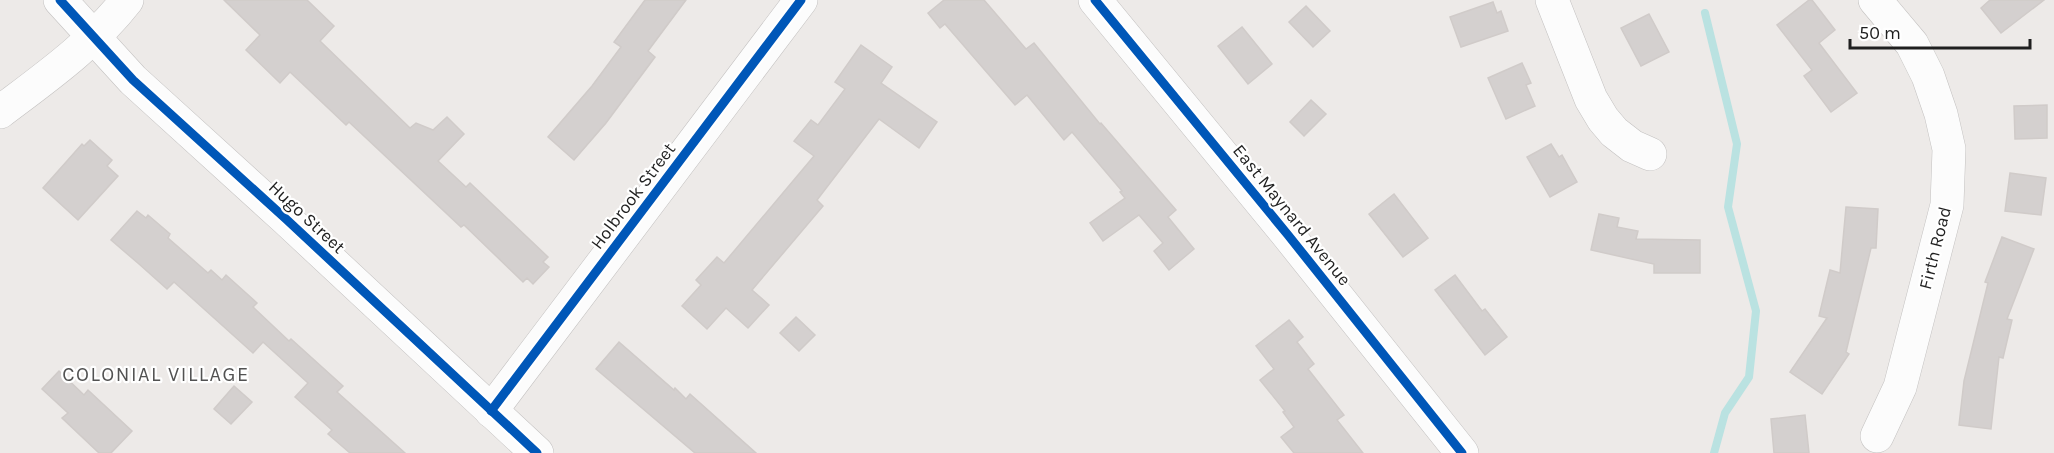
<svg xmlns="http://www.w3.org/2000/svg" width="2054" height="453" viewBox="0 0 2054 453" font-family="Karla,sans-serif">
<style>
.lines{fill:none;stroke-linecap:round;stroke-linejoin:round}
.stream{stroke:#bae2e1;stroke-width:8}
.building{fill:#d4d0cf;stroke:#d0cbc9;stroke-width:1.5}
.minor-casing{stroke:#c3c1c0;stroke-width:34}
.minor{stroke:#fcfcfc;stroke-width:33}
.cycleway-casing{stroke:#fff;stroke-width:13}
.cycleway{stroke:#0057b8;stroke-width:9}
.labels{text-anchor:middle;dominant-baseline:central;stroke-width:4.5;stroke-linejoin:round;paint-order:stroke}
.street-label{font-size:18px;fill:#1f1f1f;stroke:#fff}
.neighbourhood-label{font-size:20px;letter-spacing:1.5px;fill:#525252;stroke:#fff}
</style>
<rect width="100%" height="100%" fill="#edeae8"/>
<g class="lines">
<path class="stream" d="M1705,13L1737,144L1728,207L1756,311L1749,377L1725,413L1714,453"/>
</g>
<g class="building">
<path d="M224,0H307L334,26L320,41L410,128L416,123L433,130L447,117L464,134L438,161L466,187L470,183L548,257L543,262L549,267L533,284L527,278L523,282L464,225L461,227L349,122L346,125L290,72L280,83L246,50L260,35Z"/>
<path d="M645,0H686L648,51L655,57L606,123L574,160L548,137L592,86L621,47L614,42Z"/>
<path d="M944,0H984L1026,49L1034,43L1100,124L1101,123L1176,210L1168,217L1194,249L1169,270L1154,251L1163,243L1139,215L1103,241L1090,223L1125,198L1120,192L1122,191L1072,132L1064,140L1027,95L1015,105L945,24L940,28L928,13Z"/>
<path d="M1809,0H1812L1835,30L1819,43L1857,93L1831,112L1804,76L1812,70L1777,25Z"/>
<path d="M1990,0H2044L2001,33L1981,8Z"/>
<path d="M1493,2L1497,13L1501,11L1508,31L1461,47L1450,17Z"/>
<path d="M1306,6L1330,31L1313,47L1289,22Z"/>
<path d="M1649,14L1669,52L1641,66L1621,28Z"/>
<path d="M1242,27L1272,64L1248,84L1218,46Z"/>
<path d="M861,45L892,67L881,83L937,122L919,148L879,119L817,200L823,206L752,290L769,305L748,328L726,308L707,329L682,306L701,285L696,280L717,257L724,263L814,156L794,141L811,120L818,125L845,89L835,82Z"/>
<path d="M1522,63L1531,83L1526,85L1535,106L1506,119L1488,78Z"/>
<path d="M1311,100L1326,114L1304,136L1290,122Z"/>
<path d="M2047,105V138L2015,139L2014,106Z"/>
<path d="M90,140L112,160L107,166L118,176L78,220L43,188L82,144L84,146Z"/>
<path d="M1551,144L1559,157L1562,155L1577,182L1550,197L1527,157Z"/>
<path d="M2010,173L2046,178L2041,215L2005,211Z"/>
<path d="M1394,194L1428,238L1403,257L1369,214Z"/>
<path d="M1846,207L1878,209L1876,248H1871L1846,352L1849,354L1822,394L1790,372L1827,318L1819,316L1830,270L1840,273Z"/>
<path d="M137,211L146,218L148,215L170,234L168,238L208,273L211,270L222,280L226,275L257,303L253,307L289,341L291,339L343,386L337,392L405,453H350L328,434L332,430L295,397L308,383L263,342L253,353L174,282L167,289L139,264L111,240Z"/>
<path d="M1599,214L1619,218L1617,227L1638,231L1636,239L1700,240V273H1654V264L1591,250Z"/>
<path d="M2002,237L2034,249L2007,319L2012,320L2003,358L1999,357L1991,429L1959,425L1964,381L1988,283L1985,282Z"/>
<path d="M1455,275L1482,311L1485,309L1507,337L1485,355L1435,290Z"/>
<path d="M796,317L815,335L799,351L780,333Z"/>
<path d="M1289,320L1303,337L1297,342L1314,364L1308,369L1344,415L1337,420L1363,453H1294L1281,437L1294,427L1283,412L1285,411L1260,380L1274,369L1256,346Z"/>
<path d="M619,342L674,390L675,388L686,399L690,394L756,453H695L596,369Z"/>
<path d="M59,371L84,395L88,390L132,431L111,453H99L62,418L68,413L42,389Z"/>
<path d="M234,386L252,402L231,424L214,409Z"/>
<path d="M1805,415L1809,453H1774L1771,419Z"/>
</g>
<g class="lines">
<g class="minor-casing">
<g id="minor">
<path d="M60,0L133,80L286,219L537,453"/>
<path d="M1095,0L1288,235L1462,453"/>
<path d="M1552,0L1591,99L1603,119L1614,132L1632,146L1650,154"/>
<path d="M1875,0L1912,44L1928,76L1941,114L1949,149L1947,205L1900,387L1877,436"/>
<path d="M0,112C45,78 92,45 127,0"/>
<path d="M491,411L801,0"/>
</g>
</g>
<use href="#minor" class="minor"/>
<g class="cycleway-casing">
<g id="cycleway">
<path d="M60,0L133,80L286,219L537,453"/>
<path d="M1095,0L1288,235L1462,453"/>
<path d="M491,411L801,0"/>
</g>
</g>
<use href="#cycleway" class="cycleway"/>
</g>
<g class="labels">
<g class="street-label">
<text transform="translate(633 196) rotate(-53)">Holbrook Street</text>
<text transform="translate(1292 215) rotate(51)">East Maynard Avenue</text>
<text transform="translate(307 217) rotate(43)">Hugo Street</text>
<text transform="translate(1935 248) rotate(-76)">Firth Road</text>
</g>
<g class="neighbourhood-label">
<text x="156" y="374">COLONIAL VILLAGE</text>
</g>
</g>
<path d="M1850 39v9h180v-9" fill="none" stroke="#1f1f1f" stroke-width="3"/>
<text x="1859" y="39" font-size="18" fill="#1f1f1f" stroke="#ffffff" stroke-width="4.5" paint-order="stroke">50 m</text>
</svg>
